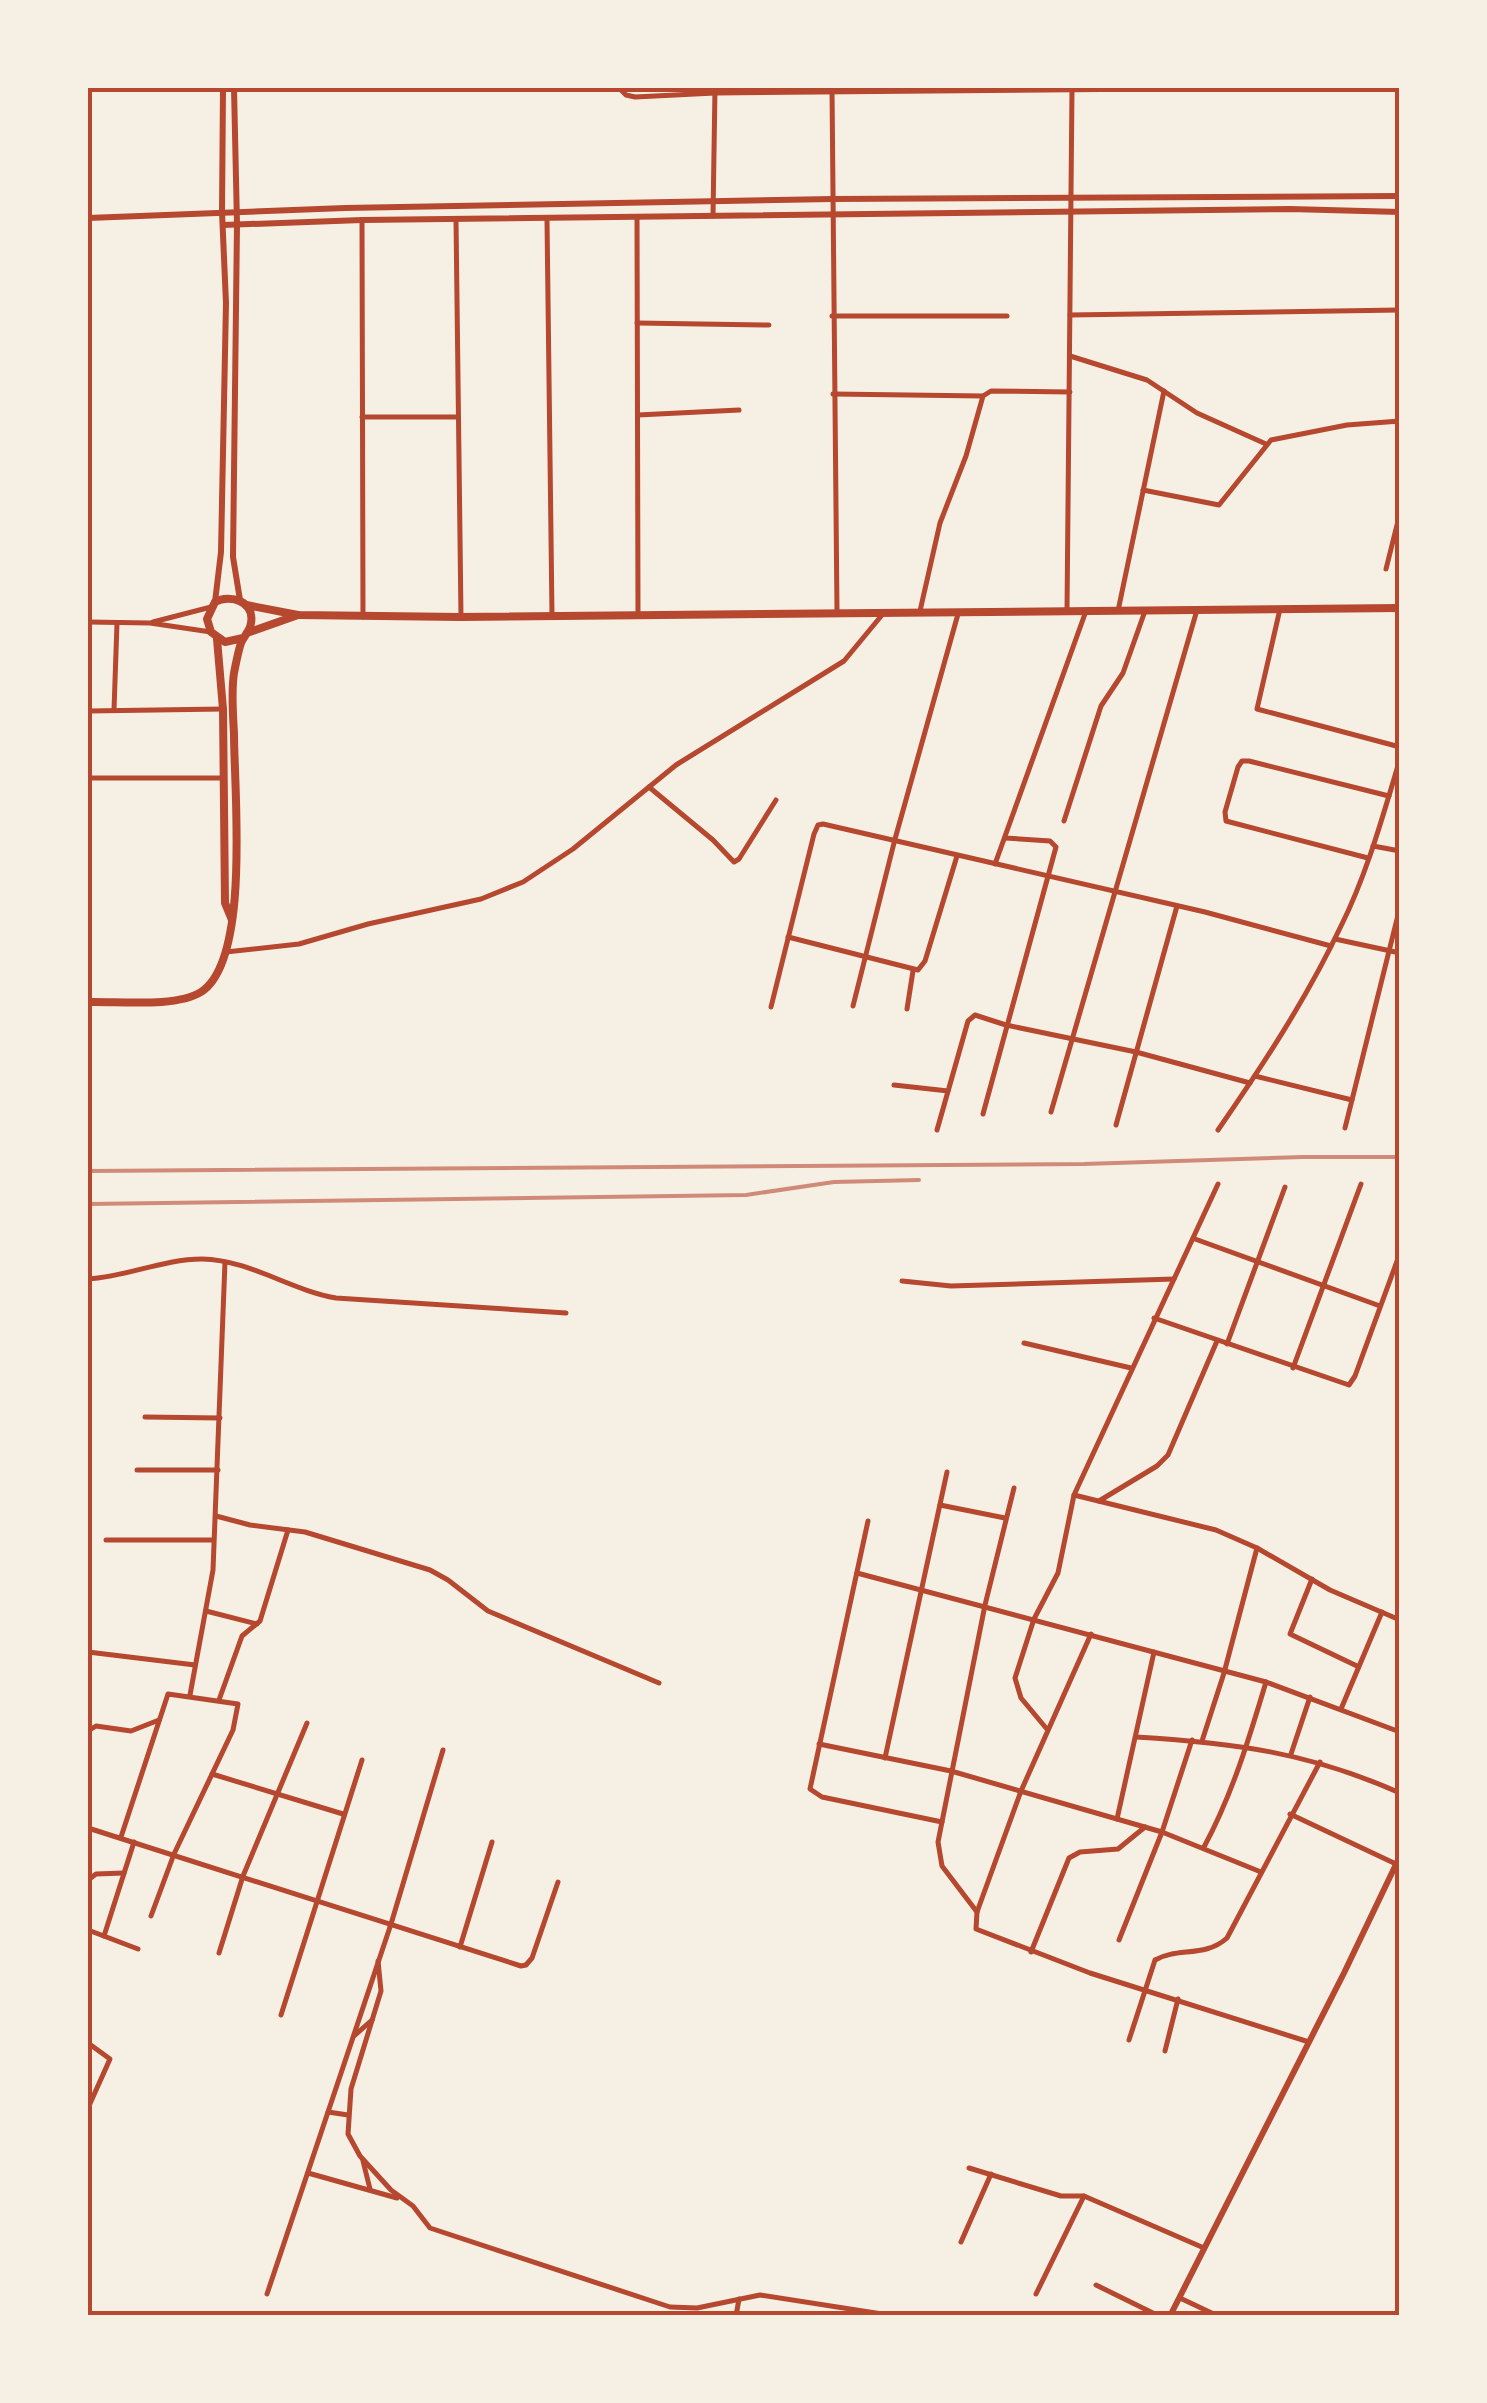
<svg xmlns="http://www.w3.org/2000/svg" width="1487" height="2403" viewBox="0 0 1487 2403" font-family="Overpass,sans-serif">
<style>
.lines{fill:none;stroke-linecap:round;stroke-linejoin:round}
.minor{stroke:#b5482f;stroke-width:5}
.tertiary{stroke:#b5482f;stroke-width:6}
.primary{stroke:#b5482f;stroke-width:8}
.rail{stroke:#cf8b77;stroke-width:4}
.neatline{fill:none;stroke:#b5482f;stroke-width:4}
</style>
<rect width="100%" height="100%" fill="#f6efe4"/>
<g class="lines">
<g class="minor">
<path d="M619,88L626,95L635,97L715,93L1284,88"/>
<path d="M832,88L837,612"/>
<path d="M1353,88H1400"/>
<path d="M713,216L715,88"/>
<path d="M637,218L638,613"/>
<path d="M362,220L363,617"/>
<path d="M456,220L461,617"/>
<path d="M547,220L552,615"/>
<path d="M1070,315L1400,310"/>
<path d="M832,316H1007"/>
<path d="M637,323L769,325"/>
<path d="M1070,356L1147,380L1197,413L1266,444"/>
<path d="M833,394L983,396"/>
<path d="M638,415L739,410"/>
<path d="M362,417H457"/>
<path d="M1143,490L1219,505L1271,440L1347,425L1400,421"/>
<path d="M1386,569L1400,513"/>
<path d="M1280,609L1257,709L1400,747"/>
<path d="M920,611L940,523L966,456L983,396L991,391L1070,392"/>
<path d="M1067,611L1072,89"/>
<path d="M1118,611L1164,391"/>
<path d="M88,622L150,623L211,632"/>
<path d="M153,622L211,607"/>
<path d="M114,710L117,623"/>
<path d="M88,711L223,709"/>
<path d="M88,778H224"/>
<path d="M649,787L713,840L734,862L739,859L776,800"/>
<path d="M1064,821L1101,706L1123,673L1145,611"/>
<path d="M1373,846L1400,851"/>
<path d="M1368,858L1226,821L1225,812L1238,767L1242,761H1249L1389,796"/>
<path d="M995,864L1086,611"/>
<path d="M788,937L918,970L925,961L957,856"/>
<path d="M1335,939L1400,953"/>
<path d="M226,952L299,944L368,924L481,899L523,882L573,849L676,765L844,661L882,615"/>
<path d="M853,1006L895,839L958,614"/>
<path d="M771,1007L814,834L818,825L823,824L1205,912L1331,946"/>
<path d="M907,1009L913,971"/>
<path d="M1255,1076L1352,1100"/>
<path d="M894,1085L948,1091"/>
<path d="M1051,1112L1197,610"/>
<path d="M983,1114L1056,847L1050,841L1005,838"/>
<path d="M1116,1125L1177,906"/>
<path d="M1345,1128L1400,907"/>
<path d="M937,1130L968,1021L975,1015L1006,1025L1136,1052L1250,1083"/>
<path d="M1218,1130C1263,1065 1307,998 1341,926C1367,874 1383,815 1400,759"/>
<path d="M1195,1239L1380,1306"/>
<path d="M88,1279C126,1277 163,1259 202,1259C250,1260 290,1290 336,1298L566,1313"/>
<path d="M902,1281L951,1286L1174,1279"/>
<path d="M1154,1318L1349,1385L1355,1376L1400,1253"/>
<path d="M1024,1343L1131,1368"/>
<path d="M1227,1344L1285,1187"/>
<path d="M1293,1368L1361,1184"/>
<path d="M145,1417L220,1418"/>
<path d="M137,1470H218"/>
<path d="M1074,1495L1216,1530L1257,1548L1330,1590L1400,1620"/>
<path d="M1099,1501L1157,1466L1168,1455L1217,1341"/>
<path d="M940,1505L1005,1518"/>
<path d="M216,1516L250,1525L305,1532L430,1570L448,1580L488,1611L659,1683"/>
<path d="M868,1521L810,1789L822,1797L942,1822"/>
<path d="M106,1540H213"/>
<path d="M857,1573L1266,1682L1400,1732"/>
<path d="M1312,1579L1290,1634L1357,1666"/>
<path d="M206,1611L257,1624"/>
<path d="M1091,1634L1021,1791L977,1912L976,1929L1090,1973L1309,2042"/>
<path d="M88,1652L195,1665"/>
<path d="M190,1695L213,1570L225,1262"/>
<path d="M219,1700L242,1636L260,1621L288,1530"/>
<path d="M1341,1709L1382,1612"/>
<path d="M1046,1728L1021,1698L1015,1678L1034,1619L1058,1573L1074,1495L1218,1184"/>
<path d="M88,1731L96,1726L131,1731L159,1720"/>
<path d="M1136,1737C1234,1743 1308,1752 1400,1793"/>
<path d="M1202,1741L1224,1673L1257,1548"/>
<path d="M819,1744L951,1771L1162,1832L1261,1872"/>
<path d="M1291,1754L1310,1697"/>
<path d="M885,1758L947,1472"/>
<path d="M212,1774L343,1814"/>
<path d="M1290,1814L1396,1864"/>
<path d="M1117,1819L1154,1652"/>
<path d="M88,1828L521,1966L526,1965L532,1958L558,1882"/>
<path d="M121,1837L168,1694L238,1704L233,1730L174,1854L151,1916"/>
<path d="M1204,1847C1232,1795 1249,1739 1266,1682"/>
<path d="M88,1880L96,1874L124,1873"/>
<path d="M977,1912L942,1866L938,1842L985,1605L1014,1488"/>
<path d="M88,1930L138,1949"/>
<path d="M104,1936L134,1842"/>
<path d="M1119,1940L1162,1832L1192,1740"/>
<path d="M460,1947L492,1842"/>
<path d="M1031,1952L1069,1858L1080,1852L1118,1849L1145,1827"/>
<path d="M219,1953L243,1876L307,1723"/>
<path d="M378,1961L381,1991L351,2089L348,2134L360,2156L391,2190L413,2206L430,2228L670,2307L697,2308L760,2295L895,2316"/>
<path d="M281,2015L362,1760"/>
<path d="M354,2036L372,2020"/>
<path d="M1129,2040L1155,1960C1177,1947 1205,1958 1227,1938L1320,1762"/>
<path d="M88,2043L110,2059L88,2108"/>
<path d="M1165,2051L1178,1999"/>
<path d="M328,2112L348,2115"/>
<path d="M363,2161L370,2189"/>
<path d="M969,2168L1061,2196H1084L1204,2248"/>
<path d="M308,2173L397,2198"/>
<path d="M961,2242L991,2174"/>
<path d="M1096,2285L1159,2316"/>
<path d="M267,2294L391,1924L443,1750"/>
<path d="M1036,2294L1084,2196"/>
<path d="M1180,2298L1218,2316"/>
<path d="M736,2316L739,2299"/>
</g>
<g class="tertiary">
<path d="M234,88L237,224L233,557L240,600"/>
<path d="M88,218L345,208L832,199L1400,196"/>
<path d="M223,225L362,220L1290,209L1400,212"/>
<path d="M215,602L221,552L226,303L222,212L223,88"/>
<path d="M1170,2316L1344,1973L1400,1856"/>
</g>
<g class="primary">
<path d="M246,605L298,615L461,617L1400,608"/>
<path d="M247,633L298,615"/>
<path d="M217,639L223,709L225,903L232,920"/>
<path d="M88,1002C117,1001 176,1008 201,992C251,960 234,790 234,734C233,714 231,692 234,673C236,663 238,652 241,643C244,636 250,631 251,623C255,601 230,594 215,602L207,619L211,632L225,642L243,638"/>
</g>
<g class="rail">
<path d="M88,1171L1084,1164L1303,1157H1400"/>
<path d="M88,1204L746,1195L834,1182L919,1180"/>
</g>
</g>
<rect width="1487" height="2403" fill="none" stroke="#f6efe4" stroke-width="180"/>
<rect x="90" y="90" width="1307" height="2223" class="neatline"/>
</svg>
